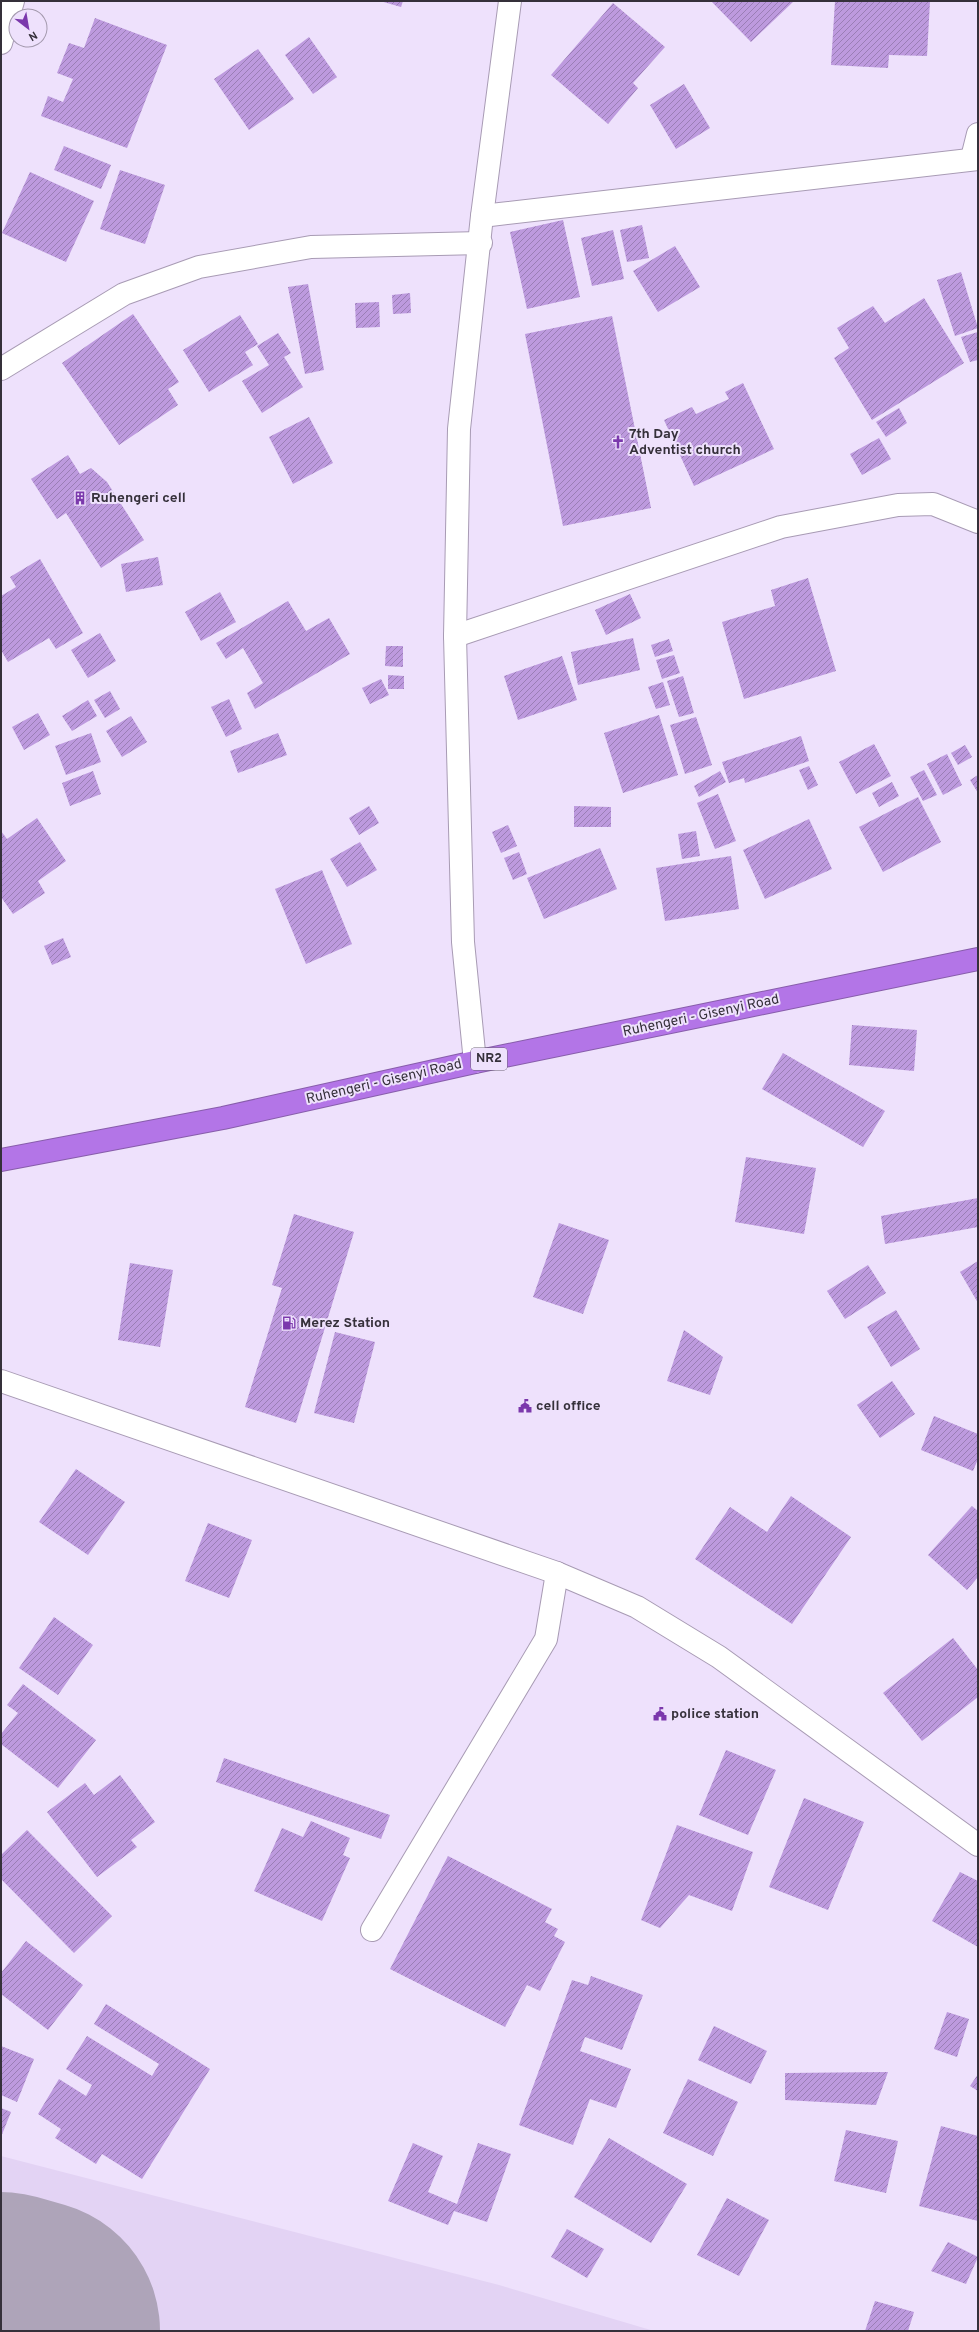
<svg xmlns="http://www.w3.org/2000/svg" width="979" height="2332" viewBox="0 0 979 2332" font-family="Overpass,sans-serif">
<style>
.built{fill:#e3d3f4}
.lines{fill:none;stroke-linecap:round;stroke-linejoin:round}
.runway{stroke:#aea4b9;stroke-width:262}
.building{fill:url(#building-hatch)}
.minor-casing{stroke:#a89bb4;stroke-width:24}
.highway-casing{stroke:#875daa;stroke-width:24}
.minor{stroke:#fff;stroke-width:22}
.highway{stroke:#b375e7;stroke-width:22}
.labels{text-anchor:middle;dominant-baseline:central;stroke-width:4;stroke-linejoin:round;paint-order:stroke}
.shield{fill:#eee1fc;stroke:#6c6574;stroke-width:1}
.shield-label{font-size:13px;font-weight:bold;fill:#35303a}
.poi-label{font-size:14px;font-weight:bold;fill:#35303a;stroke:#eee1fc;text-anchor:start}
.street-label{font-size:14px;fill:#35303a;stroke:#eee1fc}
</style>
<defs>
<pattern id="building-hatch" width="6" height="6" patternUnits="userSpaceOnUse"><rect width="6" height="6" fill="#bd9ade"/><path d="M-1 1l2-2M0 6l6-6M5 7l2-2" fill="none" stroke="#9a7eb5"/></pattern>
</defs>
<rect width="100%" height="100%" fill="#eee1fc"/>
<path class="built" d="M1,2156L499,2285L654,2331H1Z"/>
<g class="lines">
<path class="runway" d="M1,2323L29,2331"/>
</g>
<g class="building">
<path d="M380,1H403L401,7Z"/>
<path d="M711,1H794L751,42Z"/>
<path d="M835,1H930L927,56L889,55L888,68L831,65Z"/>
<path d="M613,3L665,47L633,83L638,88L608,124L551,75Z"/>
<path d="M95,18L167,45L127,148L41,116L48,96L63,102L73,79L57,73L69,43L84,48Z"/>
<path d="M309,37L337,77L313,94L285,55Z"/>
<path d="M258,49L294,99L249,130L214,79Z"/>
<path d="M684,84L710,128L676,149L650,105Z"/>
<path d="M64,146L111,165L101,189L54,170Z"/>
<path d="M120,170L165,185L145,244L100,229Z"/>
<path d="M30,172L94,201L66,262L2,233Z"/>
<path d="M563,220L580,297L527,309L510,232Z"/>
<path d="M642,225L649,258L627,262L620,230Z"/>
<path d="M613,230L624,279L592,286L581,238Z"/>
<path d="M675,246L700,287L658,312L633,271Z"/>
<path d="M961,272L978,328L955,336L937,280Z"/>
<path d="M308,284L324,370L305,374L288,287Z"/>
<path d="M410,293L411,313L393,314L392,295Z"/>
<path d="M924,298L964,363L872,420L834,358L849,348L837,328L873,306L885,323Z"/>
<path d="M379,302L380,327L356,328L355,303Z"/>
<path d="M133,314L179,382L168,389L178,405L119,445L62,363Z"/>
<path d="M240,315L258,344L245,352L253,365L209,392L183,350Z"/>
<path d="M612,316L651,508L563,526L525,334Z"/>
<path d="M978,332V360L970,362L961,337Z"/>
<path d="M278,333L291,353L284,357L303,387L262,413L242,381L269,365L257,346Z"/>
<path d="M743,383L774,449L694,486L664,420L692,407L696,414L729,399L725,392Z"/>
<path d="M899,408L907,423L886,437L876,422Z"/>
<path d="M309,417L333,463L293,484L269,437Z"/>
<path d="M879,438L891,459L862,475L850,454Z"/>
<path d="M68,455L80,474L91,468L107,482L144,540L101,568L66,513L57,519L31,479Z"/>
<path d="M158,557L163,585L126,592L121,564Z"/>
<path d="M40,559L83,633L56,649L49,638L8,662L1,650V596L16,587L10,577Z"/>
<path d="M808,578L836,671L744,699L722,622L775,606L771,590Z"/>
<path d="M220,592L236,622L201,641L185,612Z"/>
<path d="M630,594L641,618L606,635L595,610Z"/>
<path d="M288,601L306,631L329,618L350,654L255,709L247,693L263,683L243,648L226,659L216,643Z"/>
<path d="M100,633L116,661L88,678L71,650Z"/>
<path d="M633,638L640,670L578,685L571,652Z"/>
<path d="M669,639L673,651L655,657L651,645Z"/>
<path d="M386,646H403V667L385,666Z"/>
<path d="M674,655L680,673L662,679L656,660Z"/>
<path d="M562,656L577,700L518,720L504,676Z"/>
<path d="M388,675L404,676V689H388Z"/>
<path d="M683,676L694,713L679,717L667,681Z"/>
<path d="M381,679L389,695L370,704L362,688Z"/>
<path d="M663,682L670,705L656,709L648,687Z"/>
<path d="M110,691L120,709L105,718L94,700Z"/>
<path d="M229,699L242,729L226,737L211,707Z"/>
<path d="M88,700L97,716L72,731L62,716Z"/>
<path d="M38,713L50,735L24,750L12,727Z"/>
<path d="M659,715L678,775L623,793L604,733Z"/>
<path d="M131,716L147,742L122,757L106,731Z"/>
<path d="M696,717L712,765L685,774L670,725Z"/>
<path d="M91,733L101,762L66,775L55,746Z"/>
<path d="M278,733L287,755L238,773L230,751Z"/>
<path d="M801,736L809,761L745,783L744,778L729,783L722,762Z"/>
<path d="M874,744L891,776L856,794L839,762Z"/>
<path d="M965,745L972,757L958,765L951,753Z"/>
<path d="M947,754L962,785L943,795L927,764Z"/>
<path d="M809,766L818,785L808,790L799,770Z"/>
<path d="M924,770L937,795L923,801L910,777Z"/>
<path d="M93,771L101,794L70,806L62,783Z"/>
<path d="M720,771L726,782L699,797L694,786Z"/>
<path d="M978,775V793L970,780Z"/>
<path d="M892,782L899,796L879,807L872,793Z"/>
<path d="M718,794L736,841L715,849L697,803Z"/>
<path d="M918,797L941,842L883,872L859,827Z"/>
<path d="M369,806L379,823L359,835L349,818Z"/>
<path d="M574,806L611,807V827H574Z"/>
<path d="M37,818L66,861L38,881L45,893L13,914L1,897V831L7,839Z"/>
<path d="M809,819L832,869L765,899L743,850Z"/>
<path d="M508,825L517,846L501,853L492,832Z"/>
<path d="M696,831L700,856L682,859L678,834Z"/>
<path d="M360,842L377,870L347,887L330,859Z"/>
<path d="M600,848L617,889L544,919L527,878Z"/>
<path d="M519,852L527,874L513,880L504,858Z"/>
<path d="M731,856L739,909L665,921L656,868Z"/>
<path d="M322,870L352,944L306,964L275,889Z"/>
<path d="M63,938L71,957L52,965L44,946Z"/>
<path d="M852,1025L917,1030L914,1071L849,1065Z"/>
<path d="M783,1053L885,1111L863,1147L762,1089Z"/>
<path d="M746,1157L816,1168L804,1234L735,1222Z"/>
<path d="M978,1198V1227L885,1244L881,1216Z"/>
<path d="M294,1214L354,1232L296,1423L245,1407L282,1288L272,1285Z"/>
<path d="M559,1223L609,1240L583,1314L533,1297Z"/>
<path d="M978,1261V1303L960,1272Z"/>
<path d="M130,1263L173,1270L160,1347L118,1340Z"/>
<path d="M868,1265L886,1293L845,1319L827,1291Z"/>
<path d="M896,1310L920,1349L891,1367L867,1327Z"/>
<path d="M684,1330L723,1357L710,1395L667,1381Z"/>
<path d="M335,1332L375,1342L354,1423L314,1413Z"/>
<path d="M892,1381L915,1414L880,1438L857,1405Z"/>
<path d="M934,1416L978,1434V1459L973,1471L921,1450Z"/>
<path d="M76,1469L125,1502L88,1555L39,1522Z"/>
<path d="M791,1496L851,1537L792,1624L695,1559L730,1507L767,1532Z"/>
<path d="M972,1506L978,1511V1577L967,1590L928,1555Z"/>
<path d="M208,1523L252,1540L229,1598L185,1581Z"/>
<path d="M54,1617L93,1645L58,1695L19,1668Z"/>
<path d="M953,1638L978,1670V1697L922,1741L883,1693Z"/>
<path d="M23,1684L96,1740L58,1788L1,1744V1734L18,1713L7,1705Z"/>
<path d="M726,1750L776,1770L748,1835L699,1815Z"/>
<path d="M224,1758L390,1815L381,1839L216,1782Z"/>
<path d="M120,1775L155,1822L131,1840L137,1847L97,1877L47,1812L85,1783L94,1795Z"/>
<path d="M804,1798L864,1822L828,1910L769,1887Z"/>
<path d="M311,1821L350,1838L343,1855L350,1858L322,1921L254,1891L282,1828L303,1837Z"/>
<path d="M677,1825L753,1852L732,1911L689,1895L660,1928L641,1920Z"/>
<path d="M27,1830L112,1916L74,1953L1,1879V1855Z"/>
<path d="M448,1856L552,1909L545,1922L558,1929L554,1936L565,1942L540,1991L527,1985L505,2027L390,1969Z"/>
<path d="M960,1872L978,1881V1947L932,1921Z"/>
<path d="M26,1941L83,1985L48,2030L1,1994V1973Z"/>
<path d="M591,1976L643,1995L622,2050L585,2037L580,2051L631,2069L616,2108L590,2099L573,2145L519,2125L572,1980L588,1985Z"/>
<path d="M106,2004L210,2069L142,2179L102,2154L96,2164L55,2138L61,2129L38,2114L59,2079L86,2096L92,2085L66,2069L87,2036L152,2076L159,2064L94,2024Z"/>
<path d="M947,2012L969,2019L957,2057L934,2049Z"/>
<path d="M714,2026L767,2051L751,2084L698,2060Z"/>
<path d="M1,2046L34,2059L17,2102L1,2095Z"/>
<path d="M888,2072L876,2105L785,2100V2073Z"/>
<path d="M978,2074V2091L970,2086Z"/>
<path d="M688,2079L738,2102L713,2156L663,2133Z"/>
<path d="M1,2108L11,2112L1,2137Z"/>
<path d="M941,2126L978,2136V2221L919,2206Z"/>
<path d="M846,2130L898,2141L886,2193L834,2181Z"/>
<path d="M609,2138L687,2184L651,2243L574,2197Z"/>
<path d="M413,2143L443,2156L428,2192L457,2204L478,2143L511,2154L487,2222L454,2211L448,2225L388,2201Z"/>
<path d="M727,2198L769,2220L739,2276L697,2255Z"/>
<path d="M567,2229L604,2249L587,2278L551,2257Z"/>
<path d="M948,2242L978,2257L966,2284L931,2271Z"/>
<path d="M875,2301L914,2312L908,2331H865Z"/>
</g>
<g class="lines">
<g class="minor-casing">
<g id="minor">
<path d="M1,43L13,1"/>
<path d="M972,158L978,134"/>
<path d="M482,216L978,159"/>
<path d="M1,369L124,294L199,267L311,247L481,243"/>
<path d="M455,636L781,527L898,505L933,504L978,522"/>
<path d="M475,1062L463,942L455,636L459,429L482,216L510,1"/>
<path d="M1,1381L557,1573"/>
<path d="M372,1930L546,1639L557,1573L637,1607L719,1657L978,1845"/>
</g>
</g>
<g class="highway-casing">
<path id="highway" d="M1,1160L223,1118L475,1062L978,959"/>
</g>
<use href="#minor" class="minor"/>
<use href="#highway" class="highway"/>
</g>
<defs>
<g id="church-bare" transform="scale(1.08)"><path d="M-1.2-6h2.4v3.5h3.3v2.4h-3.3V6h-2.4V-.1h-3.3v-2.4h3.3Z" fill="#7b38ac" stroke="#eee1fc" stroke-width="2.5" paint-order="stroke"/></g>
<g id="building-bare" transform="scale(1.08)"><path d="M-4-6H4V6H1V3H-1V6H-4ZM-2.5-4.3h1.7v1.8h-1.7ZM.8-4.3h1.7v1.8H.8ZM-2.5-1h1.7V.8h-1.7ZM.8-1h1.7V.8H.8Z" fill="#7b38ac" stroke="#eee1fc" stroke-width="2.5" paint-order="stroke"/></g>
<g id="fuel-bare" transform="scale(1.08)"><path d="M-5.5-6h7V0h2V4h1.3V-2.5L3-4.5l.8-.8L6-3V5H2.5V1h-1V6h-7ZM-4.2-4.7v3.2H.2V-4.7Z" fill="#7b38ac" stroke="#eee1fc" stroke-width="2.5" paint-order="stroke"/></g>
<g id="civic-bare" transform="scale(1.08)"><path d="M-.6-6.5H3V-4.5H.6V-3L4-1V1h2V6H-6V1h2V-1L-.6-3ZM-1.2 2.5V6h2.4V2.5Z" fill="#7b38ac" stroke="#eee1fc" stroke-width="2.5" paint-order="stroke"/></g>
</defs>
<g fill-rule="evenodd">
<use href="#church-bare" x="618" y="442"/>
<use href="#building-bare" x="80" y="498"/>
<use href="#fuel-bare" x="289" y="1323"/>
<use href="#civic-bare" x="525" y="1406"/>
<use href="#civic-bare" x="660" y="1714"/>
</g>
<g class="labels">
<rect class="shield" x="471" y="1048" width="36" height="22" rx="3"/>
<g class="shield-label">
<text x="489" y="1059">NR2</text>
</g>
<g class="poi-label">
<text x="629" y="434">7th Day<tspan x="629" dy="16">Adventist church</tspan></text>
<text x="91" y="498">Ruhengeri cell</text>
<text x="300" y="1323">Merez Station</text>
<text x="536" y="1406">cell office</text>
<text x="671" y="1714">police station</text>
</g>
<g class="street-label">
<text transform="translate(701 1016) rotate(-12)">Ruhengeri - Gisenyi Road</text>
<text transform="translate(384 1082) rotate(-13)">Ruhengeri - Gisenyi Road</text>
</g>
</g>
<rect width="979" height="2332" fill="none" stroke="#35303a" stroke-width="4"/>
<g transform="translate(28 28) rotate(149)"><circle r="19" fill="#eee1fc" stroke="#a49aae"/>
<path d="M0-3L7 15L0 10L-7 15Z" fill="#7b38ac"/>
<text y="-6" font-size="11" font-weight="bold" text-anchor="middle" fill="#35303a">N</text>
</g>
</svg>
